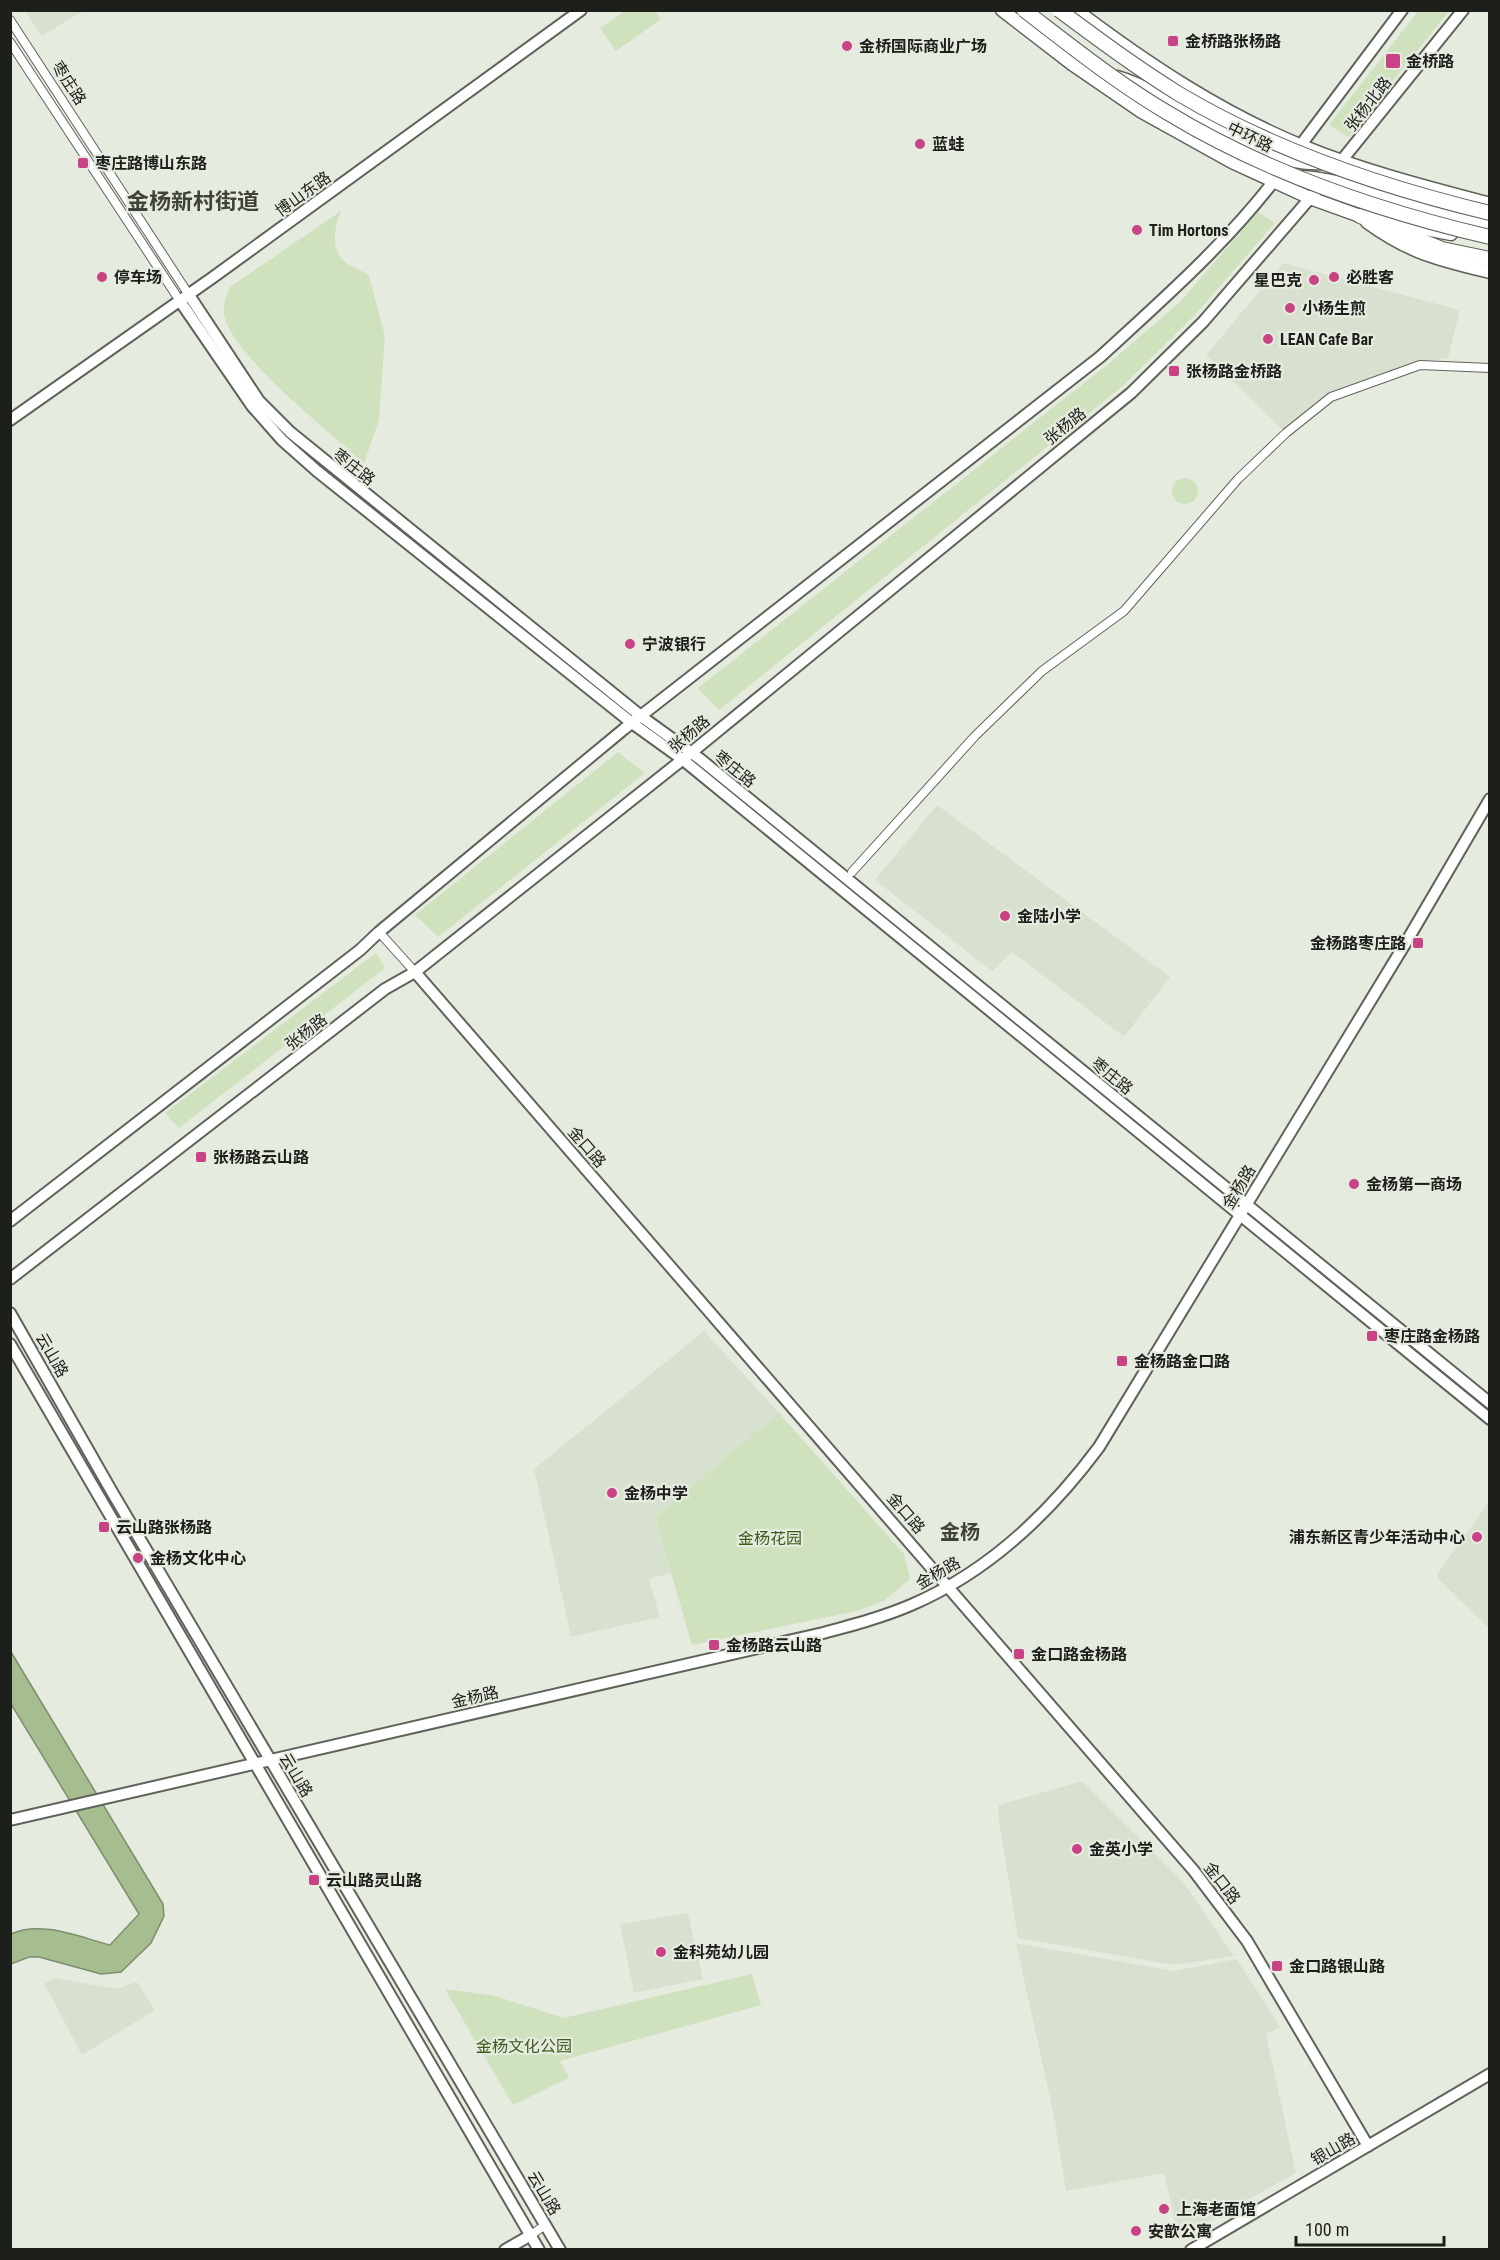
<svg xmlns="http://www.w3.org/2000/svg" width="1500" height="2260" viewBox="0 0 1500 2260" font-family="'Roboto Condensed','Noto Sans SC',sans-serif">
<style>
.built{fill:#d8e1cf}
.green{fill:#cfe1bd}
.water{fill:#a6bd90;stroke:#7d8e6d;stroke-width:1.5}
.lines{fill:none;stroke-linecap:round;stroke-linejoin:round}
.street-casing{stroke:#5f645b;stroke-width:10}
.secondary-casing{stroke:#5f645b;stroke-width:14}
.primary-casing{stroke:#5f645b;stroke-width:15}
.highway-casing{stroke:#5f645b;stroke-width:16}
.street{stroke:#fff;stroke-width:8}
.secondary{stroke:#fff;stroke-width:10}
.primary{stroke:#fff;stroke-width:12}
.highway{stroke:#fff;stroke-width:14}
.highway-bridge-casing{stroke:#5f645b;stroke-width:16;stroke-linecap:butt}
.highway-bridge{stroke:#fff;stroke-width:14}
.poi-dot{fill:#c84285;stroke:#e6ebe0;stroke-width:2}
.labels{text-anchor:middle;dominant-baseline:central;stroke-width:4.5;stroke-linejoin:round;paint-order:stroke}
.poi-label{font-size:16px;font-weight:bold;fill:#1d1f1b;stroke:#e6ebe0;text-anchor:start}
.street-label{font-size:16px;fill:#1d1f1b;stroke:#e6ebe0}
.park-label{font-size:16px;fill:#405c1c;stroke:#e6ebe0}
.quarter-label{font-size:20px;font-weight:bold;fill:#3e4239;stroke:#e6ebe0}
.district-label{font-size:22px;font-weight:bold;fill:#3e4239;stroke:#e6ebe0}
</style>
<rect width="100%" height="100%" fill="#e6ebe0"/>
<g class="built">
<path d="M25,11H83L42,36Z"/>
<path d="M1283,263L1460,310L1448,358L1419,362L1337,390L1289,436L1206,355Z"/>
<path d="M937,805L1170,977L1124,1037L1012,952L992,971L875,880Z"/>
<path d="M704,1331L779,1413L655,1517L671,1573L649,1579L660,1617L571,1637L534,1469Z"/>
<path d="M1489,1502V1628L1438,1579V1573Z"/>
<path d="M1082,1781L1183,1882L1234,1956L1174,1965L1018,1938L998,1815L999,1805Z"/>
<path d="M688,1913L703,1979L634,1993L620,1924Z"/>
<path d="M1016,1943L1174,1971L1237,1959L1280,2027L1266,2034L1296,2173L1179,2238L1164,2173L1066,2191L1054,2116Z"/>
<path d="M55,1978L117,1989L137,1982L155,2010L82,2055L44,1983Z"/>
</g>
<g class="green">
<path d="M1419,10L1449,11L1348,137L1329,125Z"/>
<path d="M625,11H655L661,19L616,51L600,28Z"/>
<path d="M341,211C334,230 329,251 348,264C356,269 362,270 369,276L385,336L379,420L364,463C332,434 230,354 224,314C223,304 226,296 230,287Z"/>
<path d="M1258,212L1275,223L1193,317L1124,385L719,710L698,688L1107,365L1181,301Z"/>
<circle cx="1185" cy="491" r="13"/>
<path d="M618,752L645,773L438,937L415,915Z"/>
<path d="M376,953L385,968L179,1128L165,1113Z"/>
<path d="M779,1413L904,1554L910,1579L885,1600L857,1611L692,1645L655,1517Z"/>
<path d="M752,1974L761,2005L560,2061L569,2078L513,2105L445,1989L495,1996L564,2018Z"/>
</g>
<path class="water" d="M11,1652L163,1904L164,1916L151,1943L121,1972L101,1974L39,1957H29L11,1964V1934C41,1920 79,1937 110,1945L139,1914L11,1704Z"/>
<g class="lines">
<g class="street-casing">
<g id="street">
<path d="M10,20L189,295"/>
<path d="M10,42L180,301"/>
<path d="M852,872L975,736L1042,671L1124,611L1238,479L1286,433L1331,397L1420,365L1490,368"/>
<path d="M379,932L415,972"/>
<path d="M531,2235L545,2225"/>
</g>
</g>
<g class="secondary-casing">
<g id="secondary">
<path d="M1297,150L1402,10"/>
<path d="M1338,165L1463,10"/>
<path d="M189,295L259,401L290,432L642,717L700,759L1490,1403"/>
<path d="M180,301L252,406L282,440L317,471L632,723L682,759L1490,1419"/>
<path d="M10,420L212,278L581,10"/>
<path d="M415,972L1194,1871L1247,1941L1368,2146"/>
<path d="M10,1221L360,950L379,932L624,729L1100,357C1162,300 1226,244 1277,177"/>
<path d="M10,1279L385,989L415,972L692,752L1131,393L1203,322L1324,182"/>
<path d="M10,1313L112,1492L560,2250"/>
<path d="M10,1344L539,2250"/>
<path d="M10,1820L823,1633C853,1625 883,1617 911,1605C988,1572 1050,1513 1099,1447L1408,939L1490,799"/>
<path d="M505,2250L531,2235"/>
<path d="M1191,2250L1490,2074"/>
</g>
</g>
<g class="primary-casing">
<g id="primary">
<path d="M1002,10L1072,64L1142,112L1232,162L1310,198L1360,216L1451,234"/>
<path d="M1076,10C1146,63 1221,113 1302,146C1363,171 1426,187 1490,204"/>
<path d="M1117,77C1179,95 1261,169 1322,163"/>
<path d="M1302,177C1367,181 1425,218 1490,224"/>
<path d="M1367,222C1409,253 1440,260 1490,272"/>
</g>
</g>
<g class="highway-casing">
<path id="highway" d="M1360,216L1442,249L1490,259"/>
</g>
<use href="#street" class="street"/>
<use href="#secondary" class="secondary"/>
<use href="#primary" class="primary"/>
<use href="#highway" class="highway"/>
<g class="highway-bridge-casing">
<g id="highway-bridge">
<path d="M1024,10C1071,46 1117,83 1168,113C1267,173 1378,211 1490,237"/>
<path d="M1059,10C1098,39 1137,68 1179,94C1275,151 1381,187 1490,213"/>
</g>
</g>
<use href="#highway-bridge" class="highway-bridge"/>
</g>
<g class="poi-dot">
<rect x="1167" y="35" width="12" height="12" rx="3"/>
<circle cx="847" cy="46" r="6"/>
<rect x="1385" y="53" width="16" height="16" rx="3"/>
<circle cx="920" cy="144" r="6"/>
<rect x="77" y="157" width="12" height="12" rx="3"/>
<circle cx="1137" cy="230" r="6"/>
<circle cx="102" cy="277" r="6"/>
<circle cx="1334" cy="277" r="6"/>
<circle cx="1314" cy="280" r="6"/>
<circle cx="1290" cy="308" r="6"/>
<circle cx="1268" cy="339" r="6"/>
<rect x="1168" y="365" width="12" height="12" rx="3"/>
<circle cx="630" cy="644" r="6"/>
<circle cx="1005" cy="916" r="6"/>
<rect x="1412" y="937" width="12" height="12" rx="3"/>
<rect x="195" y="1151" width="12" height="12" rx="3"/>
<circle cx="1354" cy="1184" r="6"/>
<rect x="1366" y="1330" width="12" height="12" rx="3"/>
<rect x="1116" y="1355" width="12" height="12" rx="3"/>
<circle cx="612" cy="1493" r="6"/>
<rect x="98" y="1521" width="12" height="12" rx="3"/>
<circle cx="1477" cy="1537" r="6"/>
<circle cx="138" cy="1558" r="6"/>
<rect x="708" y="1639" width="12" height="12" rx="3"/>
<rect x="1013" y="1648" width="12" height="12" rx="3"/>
<circle cx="1077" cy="1849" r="6"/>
<rect x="308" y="1874" width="12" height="12" rx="3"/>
<circle cx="661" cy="1952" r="6"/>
<rect x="1271" y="1960" width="12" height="12" rx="3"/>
<circle cx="1164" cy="2209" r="6"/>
<circle cx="1136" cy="2231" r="6"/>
</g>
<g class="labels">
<g class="poi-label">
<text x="1185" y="41">金桥路张杨路</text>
<text x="859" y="46">金桥国际商业广场</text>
<text x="1406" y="61">金桥路</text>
<text x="932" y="144">蓝蛙</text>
<text x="95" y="163">枣庄路博山东路</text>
<text x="1149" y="230">Tim Hortons</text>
<text x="114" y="277">停车场</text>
<text x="1346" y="277">必胜客</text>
<text x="1302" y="280" text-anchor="end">星巴克</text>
<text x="1302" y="308">小杨生煎</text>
<text x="1280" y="339">LEAN Cafe Bar</text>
<text x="1186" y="371">张杨路金桥路</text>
<text x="642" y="644">宁波银行</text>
<text x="1017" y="916">金陆小学</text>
<text x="1406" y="943" text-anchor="end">金杨路枣庄路</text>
<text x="213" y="1157">张杨路云山路</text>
<text x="1366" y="1184">金杨第一商场</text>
<text x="1384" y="1336">枣庄路金杨路</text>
<text x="1134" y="1361">金杨路金口路</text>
<text x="624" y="1493">金杨中学</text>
<text x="116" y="1527">云山路张杨路</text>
<text x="1465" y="1537" text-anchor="end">浦东新区青少年活动中心</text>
<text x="150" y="1558">金杨文化中心</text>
<text x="726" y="1645">金杨路云山路</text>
<text x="1031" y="1654">金口路金杨路</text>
<text x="1089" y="1849">金英小学</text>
<text x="326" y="1880">云山路灵山路</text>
<text x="673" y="1952">金科苑幼儿园</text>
<text x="1289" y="1966">金口路银山路</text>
<text x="1176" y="2209">上海老面馆</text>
<text x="1148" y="2231">安歆公寓</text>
</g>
<g class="street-label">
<text transform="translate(69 83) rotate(57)">枣庄路</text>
<text transform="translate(1368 104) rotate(-52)">张杨北路</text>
<text transform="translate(1250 137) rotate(26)">中环路</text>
<text transform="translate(303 194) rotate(-36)">博山东路</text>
<text transform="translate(1065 426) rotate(-39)">张杨路</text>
<text transform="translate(354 467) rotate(38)">枣庄路</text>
<text transform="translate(689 734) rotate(-40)">张杨路</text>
<text transform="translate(735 769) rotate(39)">枣庄路</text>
<text transform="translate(306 1032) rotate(-38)">张杨路</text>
<text transform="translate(1112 1076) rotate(39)">枣庄路</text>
<text transform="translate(587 1147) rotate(49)">金口路</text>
<text transform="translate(1239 1187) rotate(-59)">金杨路</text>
<text transform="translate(52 1355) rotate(60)">云山路</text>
<text transform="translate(906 1513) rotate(49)">金口路</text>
<text transform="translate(938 1573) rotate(-30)">金杨路</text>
<text transform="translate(475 1697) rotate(-13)">金杨路</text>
<text transform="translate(296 1775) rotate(59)">云山路</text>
<text transform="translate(1222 1883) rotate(52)">金口路</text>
<text transform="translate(1333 2149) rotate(-30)">银山路</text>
<text transform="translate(544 2193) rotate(59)">云山路</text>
</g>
<g class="park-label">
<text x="770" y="1538">金杨花园</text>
<text x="524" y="2046">金杨文化公园</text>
</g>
<g class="quarter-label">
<text x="960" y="1532">金杨</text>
</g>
<g class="district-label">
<text x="193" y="201">金杨新村街道</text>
</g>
</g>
<rect width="1500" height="2260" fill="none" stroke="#1d1f1b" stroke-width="24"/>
<path d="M1296 2236v9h148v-9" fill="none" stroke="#1d1f1b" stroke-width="3"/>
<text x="1305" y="2236" font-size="18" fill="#1d1f1b" stroke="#e6ebe0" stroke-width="4.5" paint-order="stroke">100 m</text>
</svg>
